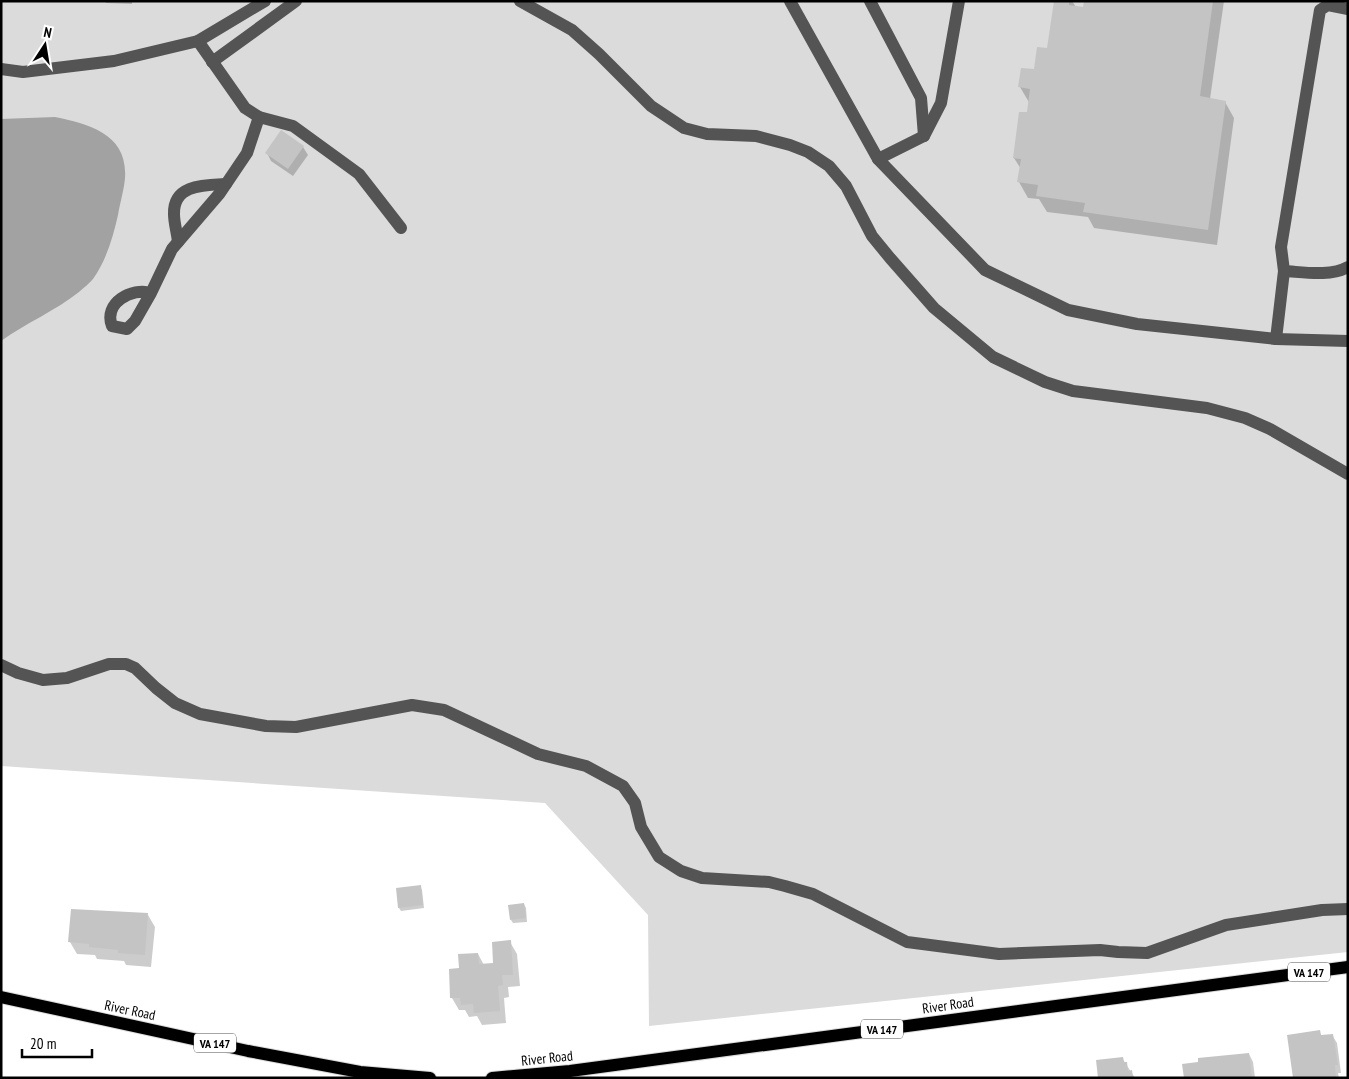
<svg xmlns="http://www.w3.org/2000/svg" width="1349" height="1079" viewBox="0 0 1349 1079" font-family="'PT Sans Narrow',sans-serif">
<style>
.green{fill:#dbdbdb}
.water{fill:#a2a2a2}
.shadow{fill:#0003}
.building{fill:#c4c4c4}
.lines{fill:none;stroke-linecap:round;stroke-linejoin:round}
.major-casing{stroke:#dbdbdb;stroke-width:14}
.minor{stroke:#545454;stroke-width:12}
.major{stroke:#000;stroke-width:12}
.labels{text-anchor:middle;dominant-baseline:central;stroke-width:5;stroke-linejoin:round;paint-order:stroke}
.shield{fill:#fff;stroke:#4c4c4c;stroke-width:1}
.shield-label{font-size:12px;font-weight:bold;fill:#000}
.street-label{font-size:14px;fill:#000;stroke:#fff}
</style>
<rect width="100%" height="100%" fill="#fff"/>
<path class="green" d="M1,1H1348V952L649,1026L648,915L545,803L1,766Z"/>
<path class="water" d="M55,117C89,124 128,134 125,178C124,190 120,203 118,215C113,237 106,261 93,279C89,284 83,288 79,292C55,311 26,323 1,341V119Z"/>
<g class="shadow">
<path d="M105,1H132V4L106,3Z"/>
<path d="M1055,1H1072L1076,7L1084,8L1085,1H1224L1210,99L1225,102L1234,118L1217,245L1094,228L1088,217L1047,212L1039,199L1028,198L1019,182L1021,169L1014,158L1028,114L1030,104L1020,87L1035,70L1049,49Z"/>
<path d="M281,132L303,147L308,155L293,176L271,161L267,153Z"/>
<path d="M420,886L422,890L424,908L401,911L399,908Z"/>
<path d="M524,904L526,908L527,922L513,923L511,920Z"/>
<path d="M148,915L155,927L151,967L126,965L124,961L97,959L95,955L77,954L70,942Z"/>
<path d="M510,942L517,954L520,986L508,987L509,997L504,998L506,1023L482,1025L477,1016L469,1017L465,1010H459L452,998L460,970L478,954L484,965H494Z"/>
<path d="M1319,1032L1322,1036L1332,1035L1337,1043L1341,1073H1338L1339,1078H1294Z"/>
<path d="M1249,1054L1253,1062L1255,1078H1185L1200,1063Z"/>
<path d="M1122,1058L1135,1078H1100Z"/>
</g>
<g class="building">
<path d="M1054,1H1069V5L1083,7L1084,1H1213L1200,96L1226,101L1208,230L1083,212L1085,203L1036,196L1038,185L1017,182L1021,159L1013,158L1019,112H1027L1030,89L1018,87L1021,68L1034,69L1037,47L1047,48Z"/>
<path d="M281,130L304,146L288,169L265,153Z"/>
<path d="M421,885L423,905L398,908L396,888Z"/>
<path d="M524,903L526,918L510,920L508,905Z"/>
<path d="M71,909L148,913L145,955L118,953V950L89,947V944L68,942Z"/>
<path d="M511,940L513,975H502L503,985L498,986L500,1011L474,1013L473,1004L461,1005L460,998H450L449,969L459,968L458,954L478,953L479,964L493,963L492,942Z"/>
<path d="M1320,1030L1321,1035L1333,1034L1338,1065H1335L1336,1077L1293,1078L1287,1035Z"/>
<path d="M1249,1053L1252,1078H1184L1182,1064L1198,1062V1058Z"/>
<path d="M1123,1057L1124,1062H1127L1128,1071L1132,1070L1133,1078H1098L1096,1060Z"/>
</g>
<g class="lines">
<g class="major-casing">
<g id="major">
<path d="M1,997L248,1051L360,1072L430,1078"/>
<path d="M492,1078L570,1071L1348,967"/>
</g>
</g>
<g class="minor">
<path d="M520,1L572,30L599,54L651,106L684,128L707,134L756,136L790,145L808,152L829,166L846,186L872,236L890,258L934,308L993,357L1045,382L1073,391L1207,408L1245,418L1270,429L1348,474"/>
<path d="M790,1L878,159L985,270L1068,310L1137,324L1276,339L1348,341"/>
<path d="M870,1L921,98L924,136"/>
<path d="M198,41L245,108L259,117L293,126L359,174L401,228"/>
<path d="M212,62L296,1"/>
<path d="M1,69L23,72L114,61L198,41L265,1"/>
<path d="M878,159L924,136L941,103L959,1"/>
<path d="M178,242C177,232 174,223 174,214C173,184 205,185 226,184"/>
<path d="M1284,271C1303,272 1330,277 1348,267"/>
<path d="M151,293C132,287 103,303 112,326L127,329L135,321L151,293L172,249L220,193L247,153L259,117"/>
<path d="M1276,339L1284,271L1281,247L1320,10L1328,5L1348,9"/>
<path d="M1,665L18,673L43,680L67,678L109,664H126L135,668L156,688L175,703L200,714L266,726L296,727L412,705L444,710L538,754L586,766L623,786L635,803L641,827L659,857L681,871L702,878L769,882L785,886L813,894L907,942L999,954L1100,950L1118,952L1147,953L1226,925L1322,910L1348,909"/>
</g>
<use href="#major" class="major"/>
</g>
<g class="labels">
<g class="shield">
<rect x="1288" y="962.5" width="42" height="19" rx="4"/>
<rect x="861" y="1019.5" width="42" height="19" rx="4"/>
<rect x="194" y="1033.5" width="42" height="19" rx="4"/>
</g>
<g class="shield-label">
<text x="1309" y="972">VA 147</text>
<text x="882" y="1029">VA 147</text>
<text x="215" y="1043">VA 147</text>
</g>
<g class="street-label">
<text transform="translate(948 1005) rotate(-8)">River Road</text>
<text transform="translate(130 1010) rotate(12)">River Road</text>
<text transform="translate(547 1058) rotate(-6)">River Road</text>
</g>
</g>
<rect width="1349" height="1079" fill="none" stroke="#000000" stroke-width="5"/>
<g transform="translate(45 45) rotate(12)" stroke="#ffffff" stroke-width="4" paint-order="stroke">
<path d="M0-4L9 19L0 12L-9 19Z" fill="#000000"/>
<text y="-8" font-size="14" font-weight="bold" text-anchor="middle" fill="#000000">N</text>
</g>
<path d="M22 1049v8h70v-8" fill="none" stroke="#000000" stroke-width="2.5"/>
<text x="30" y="1049" font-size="15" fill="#000000" stroke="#ffffff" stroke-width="4" paint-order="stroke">20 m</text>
</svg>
